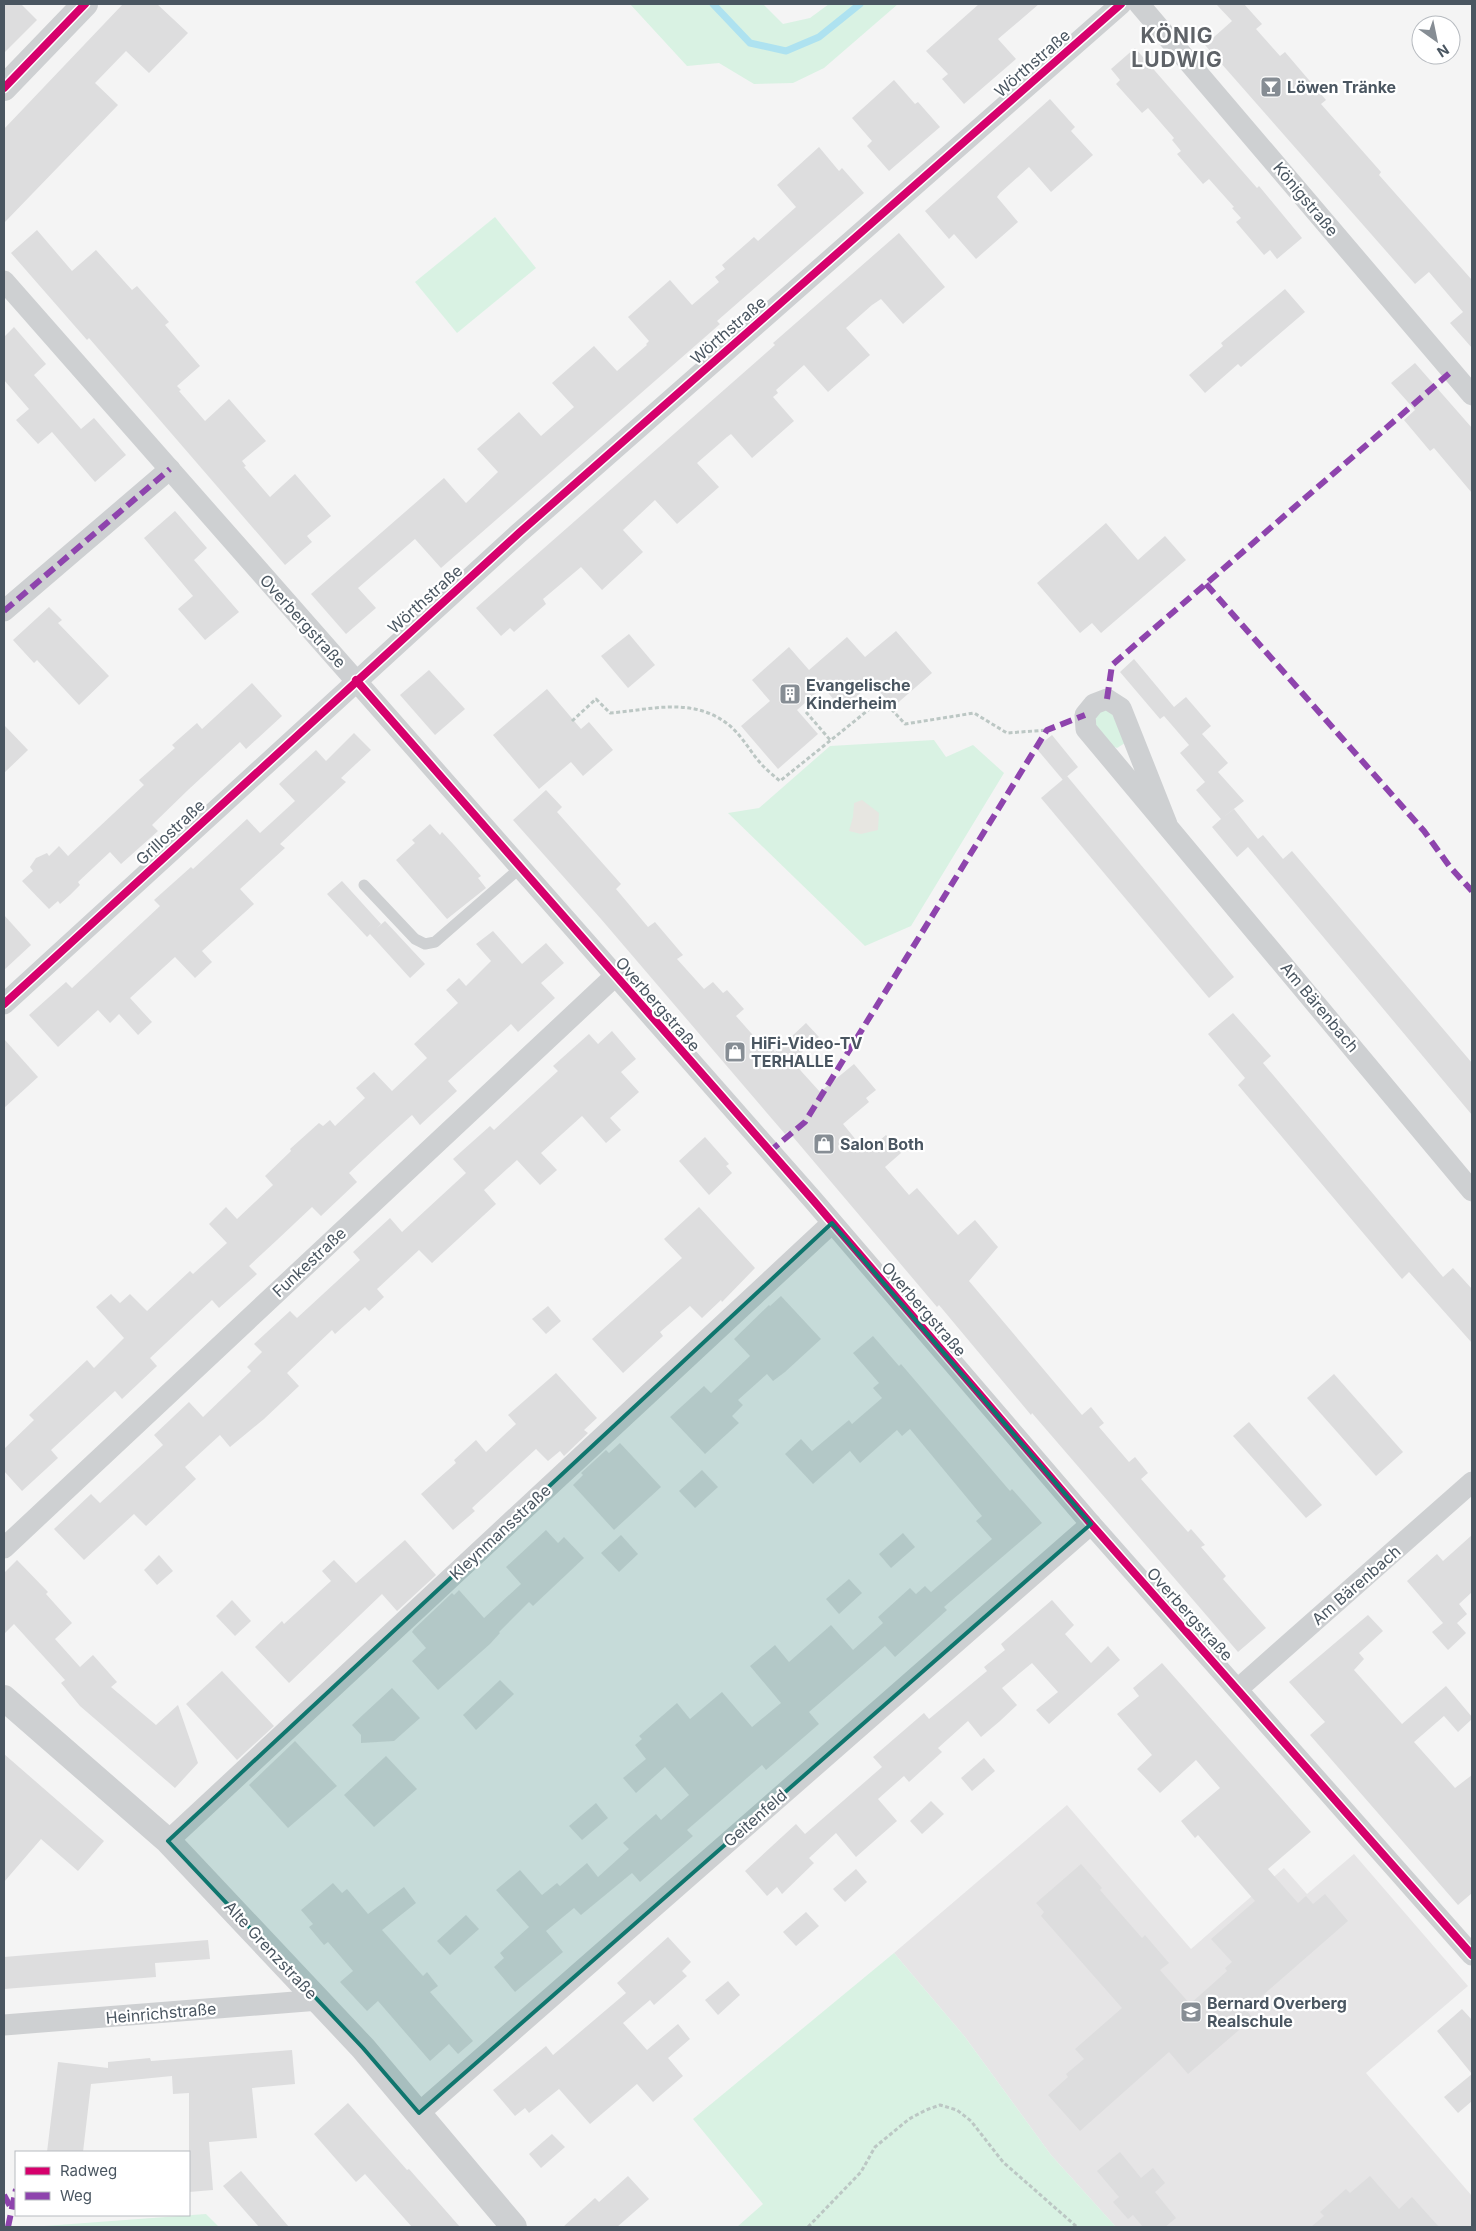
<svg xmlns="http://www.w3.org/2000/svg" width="1476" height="2231" viewBox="0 0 1476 2231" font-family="Inter,sans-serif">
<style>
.education{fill:#e6e5e6}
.green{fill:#d9f2e3}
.sand{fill:#e7e6e1}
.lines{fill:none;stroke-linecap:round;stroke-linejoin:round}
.stream{stroke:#aee2f0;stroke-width:7}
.building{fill:#ddddde}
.path{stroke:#bcc7c4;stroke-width:3;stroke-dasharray:4 2.5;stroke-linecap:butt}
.service{stroke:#ced0d2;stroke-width:11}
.minor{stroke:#ced0d2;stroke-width:21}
.tertiary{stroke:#ced0d2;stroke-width:26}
.quiet{stroke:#8e44ad;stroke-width:6;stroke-dasharray:12 6;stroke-linecap:butt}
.cycleway-casing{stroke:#fff;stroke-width:11}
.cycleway{stroke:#d6006c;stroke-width:8}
.marked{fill:#0f766e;fill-opacity:0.2;stroke:#0f766e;stroke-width:4;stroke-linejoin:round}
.labels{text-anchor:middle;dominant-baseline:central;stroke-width:4.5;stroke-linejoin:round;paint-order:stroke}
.street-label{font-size:16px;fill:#4a5661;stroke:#fff}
.poi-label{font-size:16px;font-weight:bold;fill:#4a5661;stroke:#fff;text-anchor:start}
.district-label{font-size:21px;font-weight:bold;letter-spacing:1px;fill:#5f6368;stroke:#fff}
</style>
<rect width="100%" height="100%" fill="#f4f4f4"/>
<path class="education" d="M1067,1805L1191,1949L1284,1868L1307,1894L1354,1854L1468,1986L1366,2073L1472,2196V2227H1116L1051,2155L965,2037L894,1953Z"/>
<g class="green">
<path d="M630,4H763L783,24L810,18L829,4H898L824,68L793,83L754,84L719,63L687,66Z"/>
<path d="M495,217L536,268L457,333L415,282Z"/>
<path d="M1110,709L1125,743L1117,748L1112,746L1095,726L1096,712Z"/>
<path d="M934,740L946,757L973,745L1004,773L911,926L865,946L728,813L759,808L830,746Z"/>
<path d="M894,1953L965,2037L1051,2155L1116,2227H737L763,2204L693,2119Z"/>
<path d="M206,2214L219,2227H31Z"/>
</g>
<path class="sand" d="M862,800L879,813L878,830L861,834L849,831L853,817L854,803Z"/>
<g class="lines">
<path class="stream" d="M713,4L750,43L786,51L819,37L860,4"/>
</g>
<g class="building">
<path d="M4,4H21L37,20L4,53Z"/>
<path d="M123,4H157L188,33L149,73L126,51L95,83L118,105L4,223V129Z"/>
<path d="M979,4H1039L998,39L1016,59L964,104L942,79L948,74L926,51Z"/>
<path d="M1216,4H1244L1262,24L1256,29L1280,56L1285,52L1326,100L1321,104L1381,172L1379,175L1472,280V348L1450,323L1463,312L1429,272L1415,284L1205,45L1232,21Z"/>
<path d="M1135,48L1257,188L1259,186L1302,238L1277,259L1270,250L1264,255L1236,222L1241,218L1232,208L1234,207L1209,179L1203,184L1177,154L1181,151L1172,140L1174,138L1148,108L1142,113L1116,84L1120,80L1111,69Z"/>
<path d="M894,80L915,104L918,102L940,127L889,171L867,146L872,141L852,118Z"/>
<path d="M1050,99L1075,127L1071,131L1093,155L1051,192L1029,167L1000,193L997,197L1018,222L976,259L954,234L949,239L925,211Z"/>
<path d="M819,147L839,171L842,168L864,193L717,321L720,324L441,568L415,539L358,588L376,608L346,634L311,594L444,478L466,503L498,472L477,449L519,412L541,436L574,407L552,383L594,346L617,371L647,345L646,344L649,341L628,317L670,280L692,305L719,282L715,277L725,269L722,265L754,237L758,241L796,207L777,185Z"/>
<path d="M37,230L72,271L96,250L132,290L137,286L169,322L165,325L200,366L177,386L181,390L179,391L205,421L229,399L266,441L242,461L246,466L244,467L270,497L295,474L331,516L307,536L312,542L285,565L89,338L87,340L11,253Z"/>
<path d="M899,233L945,287L903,324L881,299L872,305L846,328L870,355L828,392L804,365L776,390L778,393L773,397L794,421L752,458L731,434L727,437L697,463L719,487L677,524L655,500L623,530L643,552L602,590L581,567L543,599L546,604L514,632L510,628L501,636L476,608L775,345L773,343Z"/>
<path d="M1285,289L1305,312L1241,367L1238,364L1205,393L1189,375L1223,346L1221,343Z"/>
<path d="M14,327L46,364L34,375L81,429L94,418L126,455L95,482L52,432L38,444L16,420L29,409L4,380V337Z"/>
<path d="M1415,363L1472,428V493L1434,448L1430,451L1404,420L1415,410L1391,383Z"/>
<path d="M175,511L207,548L194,560L239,612L205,640L178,609L193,596L144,538Z"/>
<path d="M1106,523L1138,560L1165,536L1186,560L1101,633L1092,623L1080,633L1037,583Z"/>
<path d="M49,607L62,620L58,623L109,676L79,705L37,660L34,663L13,640Z"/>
<path d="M896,631L932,673L893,707L872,683L842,709L823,687L797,710L818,734L778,769L741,726L770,701L752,680L789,647L809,670L847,637L865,657Z"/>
<path d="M629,634L655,665L628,688L601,656Z"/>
<path d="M1134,659L1174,707L1186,697L1211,726L1202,734L1228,763L1218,772L1244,801L1221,819L1234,809L1258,839L1263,835L1283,859L1292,851L1472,1063V1115L1248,847L1237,857L1212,827L1221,819L1196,790L1205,782L1180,753L1189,745L1164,716L1160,719L1120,672Z"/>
<path d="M429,670L465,709L435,735L400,695Z"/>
<path d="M252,683L282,716L246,749L240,742L188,790L152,825L158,831L121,864L110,852L78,882L80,885L70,895L60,904L58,901L49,909L22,881L33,871L30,867L36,858L47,853L49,856L59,846L68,856L144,785L139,780L175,748L172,745L197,723L202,729Z"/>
<path d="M547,689L581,729L589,722L613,750L583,776L571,762L539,789L493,735Z"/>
<path d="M4,725L28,750L4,773Z"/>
<path d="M354,733L371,750L341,778L346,782L280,844L285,848L240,889L254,904L202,951L212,962L195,978L175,957L130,998L152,1022L138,1035L119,1014L110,1023L98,1010L58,1047L29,1015L66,982L72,988L160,906L154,900L191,867L193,869L247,819L260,833L295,801L279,784L316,750L326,761Z"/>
<path d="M1052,735L1078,767L1063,780L1036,748Z"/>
<path d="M1067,776L1234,977L1209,998L1041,798Z"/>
<path d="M546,790L562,807L557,812L621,884L616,889L648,927L655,922L683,955L677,959L704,989L713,982L723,993L727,990L744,1009L736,1016L759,1042L763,1039L775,1052L806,1023L819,1037L792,1061L820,1092L854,1064L876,1090L866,1098L869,1102L843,1124L866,1152L886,1135L901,1153L885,1167L909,1195L917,1188L958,1235L975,1220L998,1247L969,1281L1082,1415L1091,1407L1104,1423L1099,1427L1129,1462L1135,1457L1148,1473L1141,1479L1188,1532L1191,1529L1205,1545L1201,1547L1226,1576L1223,1579L1266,1628L1238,1652L1032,1413L1031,1415L939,1305L937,1307L788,1131L785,1134L601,919L513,820Z"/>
<path d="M430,824L440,835L442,832L454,845L481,876L478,878L486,888L447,919L396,860L415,843L412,840Z"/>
<path d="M342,881L381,924L377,928L385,921L425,964L410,978L370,934L367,937L327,894Z"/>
<path d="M4,915L31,945L4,970Z"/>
<path d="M493,931L522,964L546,943L564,963L541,983L555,998L518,1032L511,1024L448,1081L457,1091L420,1125L412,1115L380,1144L349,1173L357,1182L321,1216L312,1207L277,1240L249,1266L257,1274L219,1308L212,1300L150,1358L157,1366L122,1399L115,1391L51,1450L58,1458L22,1491L4,1471V1449L34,1420L29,1415L87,1360L94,1368L124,1338L96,1307L111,1294L120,1303L130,1294L147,1311L190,1271L193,1274L227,1243L209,1224L226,1207L237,1219L273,1185L265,1176L291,1151L290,1149L319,1123L323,1126L330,1120L335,1126L365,1098L356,1088L374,1072L392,1091L427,1058L414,1044L458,1003L446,990L459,978L466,986L491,961L476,944Z"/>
<path d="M1233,1013L1271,1056L1263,1063L1443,1277L1453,1268L1472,1289V1343L1409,1272L1402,1279L1238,1085L1245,1078L1208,1034Z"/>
<path d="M612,1031L636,1059L621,1072L639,1092L610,1118L621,1130L606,1143L582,1116L541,1153L557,1170L540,1185L517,1160L484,1190L496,1204L432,1263L419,1250L377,1289L384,1297L369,1311L365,1307L335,1334L332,1330L287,1373L299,1386L264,1419L230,1447L220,1435L185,1467L196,1479L146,1526L134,1514L84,1560L54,1529L91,1494L100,1503L163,1445L154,1435L189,1402L203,1417L251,1371L247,1367L262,1352L254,1344L290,1311L297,1318L360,1260L353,1252L390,1218L402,1232L466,1173L453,1159L490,1126L494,1130L558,1071L553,1066L589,1034L598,1044Z"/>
<path d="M4,1039L38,1077L4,1108Z"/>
<path d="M705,1137L729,1164L726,1166L732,1173L709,1195L679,1161Z"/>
<path d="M699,1207L755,1268L722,1302L721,1300L702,1318L690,1306L660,1332L663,1336L623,1373L592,1339L682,1258L664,1239Z"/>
<path d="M781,1296L821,1339L785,1372L773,1381L767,1374L738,1400L743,1405L732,1416L739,1423L705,1454L670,1417L704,1386L711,1393L750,1356L734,1339L769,1305L770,1306Z"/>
<path d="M548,1306L561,1321L546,1334L532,1319Z"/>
<path d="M873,1336L899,1366L901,1364L1010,1491L1012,1489L1042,1523L944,1607L947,1610L895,1657L885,1646L809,1712L819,1724L766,1770L762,1765L687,1830L693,1836L640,1882L632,1873L581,1915L574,1908L546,1931L563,1952L515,1992L494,1967L504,1958L500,1953L529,1927L496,1890L520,1870L542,1895L557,1883L560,1886L587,1863L598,1877L629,1849L623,1843L656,1814L661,1820L689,1795L665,1767L636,1793L623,1778L646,1759L635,1745L642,1739L639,1736L677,1703L690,1719L722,1692L752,1727L781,1703L750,1666L775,1645L789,1662L831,1625L853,1650L883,1623L878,1617L910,1588L916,1594L925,1586L931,1592L992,1539L976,1521L982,1516L910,1429L902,1436L897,1430L860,1463L850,1451L813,1484L785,1454L801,1439L812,1451L849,1420L852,1424L882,1398L873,1388L879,1383L853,1353Z"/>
<path d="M556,1373L597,1418L584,1430L588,1433L564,1456L560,1451L548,1461L536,1449L472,1508L475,1511L453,1530L421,1494L456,1463L454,1460L476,1440L486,1452L516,1424L508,1415Z"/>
<path d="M1334,1374L1403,1452L1376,1476L1307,1398Z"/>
<path d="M1249,1422L1322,1505L1306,1518L1233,1436Z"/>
<path d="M620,1443L661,1487L614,1530L573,1485L583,1475L581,1473L606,1450L609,1453Z"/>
<path d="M702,1470L718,1487L695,1508L679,1491Z"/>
<path d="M546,1530L558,1543L564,1537L584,1558L533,1606L529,1602L499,1632L500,1633L490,1644L438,1690L412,1661L426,1648L412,1632L414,1629L452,1593L454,1595L459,1590L484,1618L521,1584L506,1567Z"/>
<path d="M903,1533L915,1547L891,1568L879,1554Z"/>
<path d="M621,1535L638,1554L619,1572L601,1553Z"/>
<path d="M1472,1535V1592L1459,1604L1467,1614L1457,1623L1466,1633L1448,1650L1432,1632L1443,1623L1407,1581L1437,1554L1443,1561Z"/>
<path d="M405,1540L436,1575L397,1611L382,1594L289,1683L255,1647L282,1621L284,1624L331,1581L322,1571L334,1560L356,1583Z"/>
<path d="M159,1555L173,1571L157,1585L144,1570Z"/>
<path d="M17,1560L48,1592L46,1594L72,1623L55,1639L80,1667L93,1655L117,1682L111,1687L156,1725L178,1705L198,1763L175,1788L80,1706L61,1683L65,1680L14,1624L4,1634V1573Z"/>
<path d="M849,1579L862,1593L839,1614L826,1599Z"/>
<path d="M232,1600L251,1621L235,1636L216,1616Z"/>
<path d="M1052,1600L1074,1625L1065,1634L1091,1663L1108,1646L1120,1660L1049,1724L1036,1710L1058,1692L1032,1663L1002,1688L1017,1705L1000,1721L981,1737L968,1721L938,1748L942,1752L909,1782L904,1776L878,1799L897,1821L856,1857L836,1833L809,1858L814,1863L782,1894L777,1887L767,1896L745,1871L796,1824L805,1834L882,1767L873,1757L924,1713L929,1719L987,1671L984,1667L1005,1650L1001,1644Z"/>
<path d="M1368,1615L1383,1631L1359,1653L1364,1659L1354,1670L1402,1724L1446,1686L1472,1717V1719L1458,1732L1444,1716L1414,1742L1455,1788L1472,1775V1893L1458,1905L1310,1735L1325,1722L1289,1682Z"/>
<path d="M1162,1663L1311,1832L1268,1869L1298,1903L1306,1896L1313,1904L1325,1894L1348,1921L1246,2010L1253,2018L1188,2074L1169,2052L1080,2131L1048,2095L1068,2077L1066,2074L1084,2059L1075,2049L1122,2008L1041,1916L1044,1912L1036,1903L1081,1864L1102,1888L1100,1890L1142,1938L1145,1935L1169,1963L1160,1970L1190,2004L1227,1971L1225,1968L1232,1962L1211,1939L1255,1901L1198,1835L1195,1838L1181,1821L1220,1788L1196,1760L1160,1793L1137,1769L1152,1755L1117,1714L1139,1696L1133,1688Z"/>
<path d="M222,1671L274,1726L237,1760L186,1704Z"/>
<path d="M500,1680L514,1694L476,1730L463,1715Z"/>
<path d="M392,1688L420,1718L394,1741L361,1743V1735L352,1725Z"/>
<path d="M295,1741L337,1786L288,1828L249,1785Z"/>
<path d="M4,1754L104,1841L78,1871L41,1839L4,1882Z"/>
<path d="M386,1756L417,1789L374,1827L344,1795Z"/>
<path d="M984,1758L995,1771L972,1791L961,1778Z"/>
<path d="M931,1801L944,1814L922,1834L910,1821Z"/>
<path d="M596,1803L608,1818L582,1840L569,1826Z"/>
<path d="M856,1869L867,1882L845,1902L833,1889Z"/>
<path d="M333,1883L342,1893L347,1889L368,1914L404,1887L416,1903L382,1930L423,1976L427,1972L438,1986L430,1992L473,2041L458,2054L449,2044L430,2061L378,2001L367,2011L340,1982L353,1971L328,1942L324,1945L309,1927L313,1924L301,1910Z"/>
<path d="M806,1912L819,1926L796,1946L783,1932Z"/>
<path d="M466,1915L479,1929L450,1955L437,1941Z"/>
<path d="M668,1937L691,1962L682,1971L687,1976L654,2005L650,2000L623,2023L647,2050L678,2024L690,2039L668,2058L683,2076L653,2102L637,2084L590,2124L559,2089L529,2113L525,2108L515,2116L493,2090L546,2046L553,2055L626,1993L617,1983Z"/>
<path d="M208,1940L210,1959L155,1963L156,1977L4,1989V1957Z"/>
<path d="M728,1981L740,1995L718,2015L705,2000Z"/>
<path d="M1462,2009L1472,2020V2101L1458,2113L1444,2097L1472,2074L1437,2031Z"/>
<path d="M292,2050L295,2084L252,2088L257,2138L209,2142L213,2190L189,2192V2093L173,2094L172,2076L91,2084L83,2152H47L58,2062L108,2068V2062L150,2058L151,2061Z"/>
<path d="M348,2103L407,2170L409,2169L460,2227H412L365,2174L356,2182L314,2134Z"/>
<path d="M552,2134L565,2147L541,2168L529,2154Z"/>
<path d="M1120,2152L1141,2178L1153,2168L1165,2183L1155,2192L1176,2218L1165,2227H1143L1133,2215L1128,2219L1113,2202L1119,2197L1097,2171Z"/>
<path d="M241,2171L289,2227H259L223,2186Z"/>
<path d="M628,2176L649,2199L617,2227H563L595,2198L599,2202Z"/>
<path d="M1370,2176L1399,2209L1412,2197L1439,2227H1311L1324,2216L1320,2212L1346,2189L1350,2193Z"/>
</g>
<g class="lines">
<g class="path">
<path d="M806,712L831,741"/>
<path d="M572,721L596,699L610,713C650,710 689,697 725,722C741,733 750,752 763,766C768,771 774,776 780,781L882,699L905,724L974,713L1007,733L1047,730"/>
<path d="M808,2227L861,2172L875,2147L909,2119L926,2110L940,2105L957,2110L971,2121L1003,2162L1077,2227"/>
</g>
<path class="service" d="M364,885L415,939L425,944L435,942L520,868"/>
<g class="minor">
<path d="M1139,4L1472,395"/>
<path d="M4,281L813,1200L1091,1524L1472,1955"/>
<path d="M4,611L170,469"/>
<path d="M1167,824L1121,708L1107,699L1094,704L1085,715L1086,729L1472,1191"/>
<path d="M4,1004L519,533L1121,4"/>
<path d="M4,1548L615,976"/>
<path d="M1239,1688L1472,1482"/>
<path d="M168,1841L832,1223"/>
<path d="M4,2025L319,2000"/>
<path d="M419,2113L1091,1524"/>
</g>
<g class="tertiary">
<path d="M4,88L85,4"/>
<path d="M4,1698L168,1841L363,2048L514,2227"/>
</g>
<g class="quiet">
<path d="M1206,584L1424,831L1450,867L1472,891"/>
<path d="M4,611L170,469"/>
<path d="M1107,699L1112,665L1452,371"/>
<path d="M769,1152L805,1122L1047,730L1085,715"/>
<path d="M4,2195L11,2208"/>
<path d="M8,2227L16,2189"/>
</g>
<g class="cycleway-casing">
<g id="cycleway">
<path d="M4,88L85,4"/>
<path d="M356,680L813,1200L1091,1524L1472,1955"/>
<path d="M4,1004L519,533L1121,4"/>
</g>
</g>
<use href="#cycleway" class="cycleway"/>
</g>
<path class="marked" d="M832,1223L1091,1524L419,2113L363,2048L168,1841Z"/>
<defs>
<g id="bar-square" transform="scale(1.125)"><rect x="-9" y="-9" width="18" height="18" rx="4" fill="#868d94" stroke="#fff"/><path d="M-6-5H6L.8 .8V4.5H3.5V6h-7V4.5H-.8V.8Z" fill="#fff"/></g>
<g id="building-square" transform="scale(1.125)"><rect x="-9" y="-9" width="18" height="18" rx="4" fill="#868d94" stroke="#fff"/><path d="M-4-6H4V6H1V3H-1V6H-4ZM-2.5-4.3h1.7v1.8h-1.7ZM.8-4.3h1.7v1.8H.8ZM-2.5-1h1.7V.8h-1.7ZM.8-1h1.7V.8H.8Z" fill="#fff"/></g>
<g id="shop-square" transform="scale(1.125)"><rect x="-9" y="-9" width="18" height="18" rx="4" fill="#868d94" stroke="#fff"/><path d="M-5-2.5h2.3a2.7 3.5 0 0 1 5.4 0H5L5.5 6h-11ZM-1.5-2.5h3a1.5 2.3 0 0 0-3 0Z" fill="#fff"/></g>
<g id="school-square" transform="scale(1.125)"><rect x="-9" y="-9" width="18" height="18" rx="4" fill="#868d94" stroke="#fff"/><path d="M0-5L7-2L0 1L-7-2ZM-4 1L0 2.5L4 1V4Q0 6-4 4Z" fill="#fff"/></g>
</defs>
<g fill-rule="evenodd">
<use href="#bar-square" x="1271" y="87"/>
<use href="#building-square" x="790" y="694"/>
<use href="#shop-square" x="735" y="1052"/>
<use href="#shop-square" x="824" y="1144"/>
<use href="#school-square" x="1191" y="2012"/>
</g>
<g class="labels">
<g class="street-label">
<text transform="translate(1032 63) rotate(-41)">Wörthstraße</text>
<text transform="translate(1306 199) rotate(50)">Königstraße</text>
<text transform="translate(728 330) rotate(-41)">Wörthstraße</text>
<text transform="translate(425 599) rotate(-42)">Wörthstraße</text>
<text transform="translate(303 621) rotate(48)">Overbergstraße</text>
<text transform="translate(170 832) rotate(-43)">Grillostraße</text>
<text transform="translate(658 1004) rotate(49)">Overbergstraße</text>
<text transform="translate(1320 1007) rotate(50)">Am Bärenbach</text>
<text transform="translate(309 1262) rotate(-43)">Funkestraße</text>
<text transform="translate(924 1309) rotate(49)">Overbergstraße</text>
<text transform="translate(500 1532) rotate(-43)">Kleynmansstraße</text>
<text transform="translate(1356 1585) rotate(-41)">Am Bärenbach</text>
<text transform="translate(1190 1614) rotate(48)">Overbergstraße</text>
<text transform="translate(755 1818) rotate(-41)">Geitenfeld</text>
<text transform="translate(271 1950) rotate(47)">Alte Grenzstraße</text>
<text transform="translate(161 2013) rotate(-5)">Heinrichstraße</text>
</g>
<g class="poi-label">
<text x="1287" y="87">Löwen Tränke</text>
<text x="806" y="685">Evangelische<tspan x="806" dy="18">Kinderheim</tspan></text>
<text x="751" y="1043">HiFi-Video-TV<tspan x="751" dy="18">TERHALLE</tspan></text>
<text x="840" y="1144">Salon Both</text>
<text x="1207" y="2003">Bernard Overberg<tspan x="1207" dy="18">Realschule</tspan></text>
</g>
<g class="district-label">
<text x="1177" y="35">KÖNIG<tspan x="1177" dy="24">LUDWIG</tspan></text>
</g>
</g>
<rect width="1476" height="2231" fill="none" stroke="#4a5661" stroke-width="10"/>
<rect x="15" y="2151" width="175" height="65" fill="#ffffff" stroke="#b7bbc0"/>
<rect x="25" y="2167" width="25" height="8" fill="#d6006c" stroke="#b7bbc0"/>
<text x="60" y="2176" font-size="15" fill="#4a5661">Radweg</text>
<rect x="25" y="2192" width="25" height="8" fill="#8e44ad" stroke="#b7bbc0"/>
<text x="60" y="2201" font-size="15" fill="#4a5661">Weg</text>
<g transform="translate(1436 40) rotate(147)"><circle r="24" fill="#ffffff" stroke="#b7bbc0"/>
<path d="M0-4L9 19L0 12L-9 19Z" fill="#868d94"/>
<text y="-8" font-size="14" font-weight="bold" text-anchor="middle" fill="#4a5661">N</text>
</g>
</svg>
